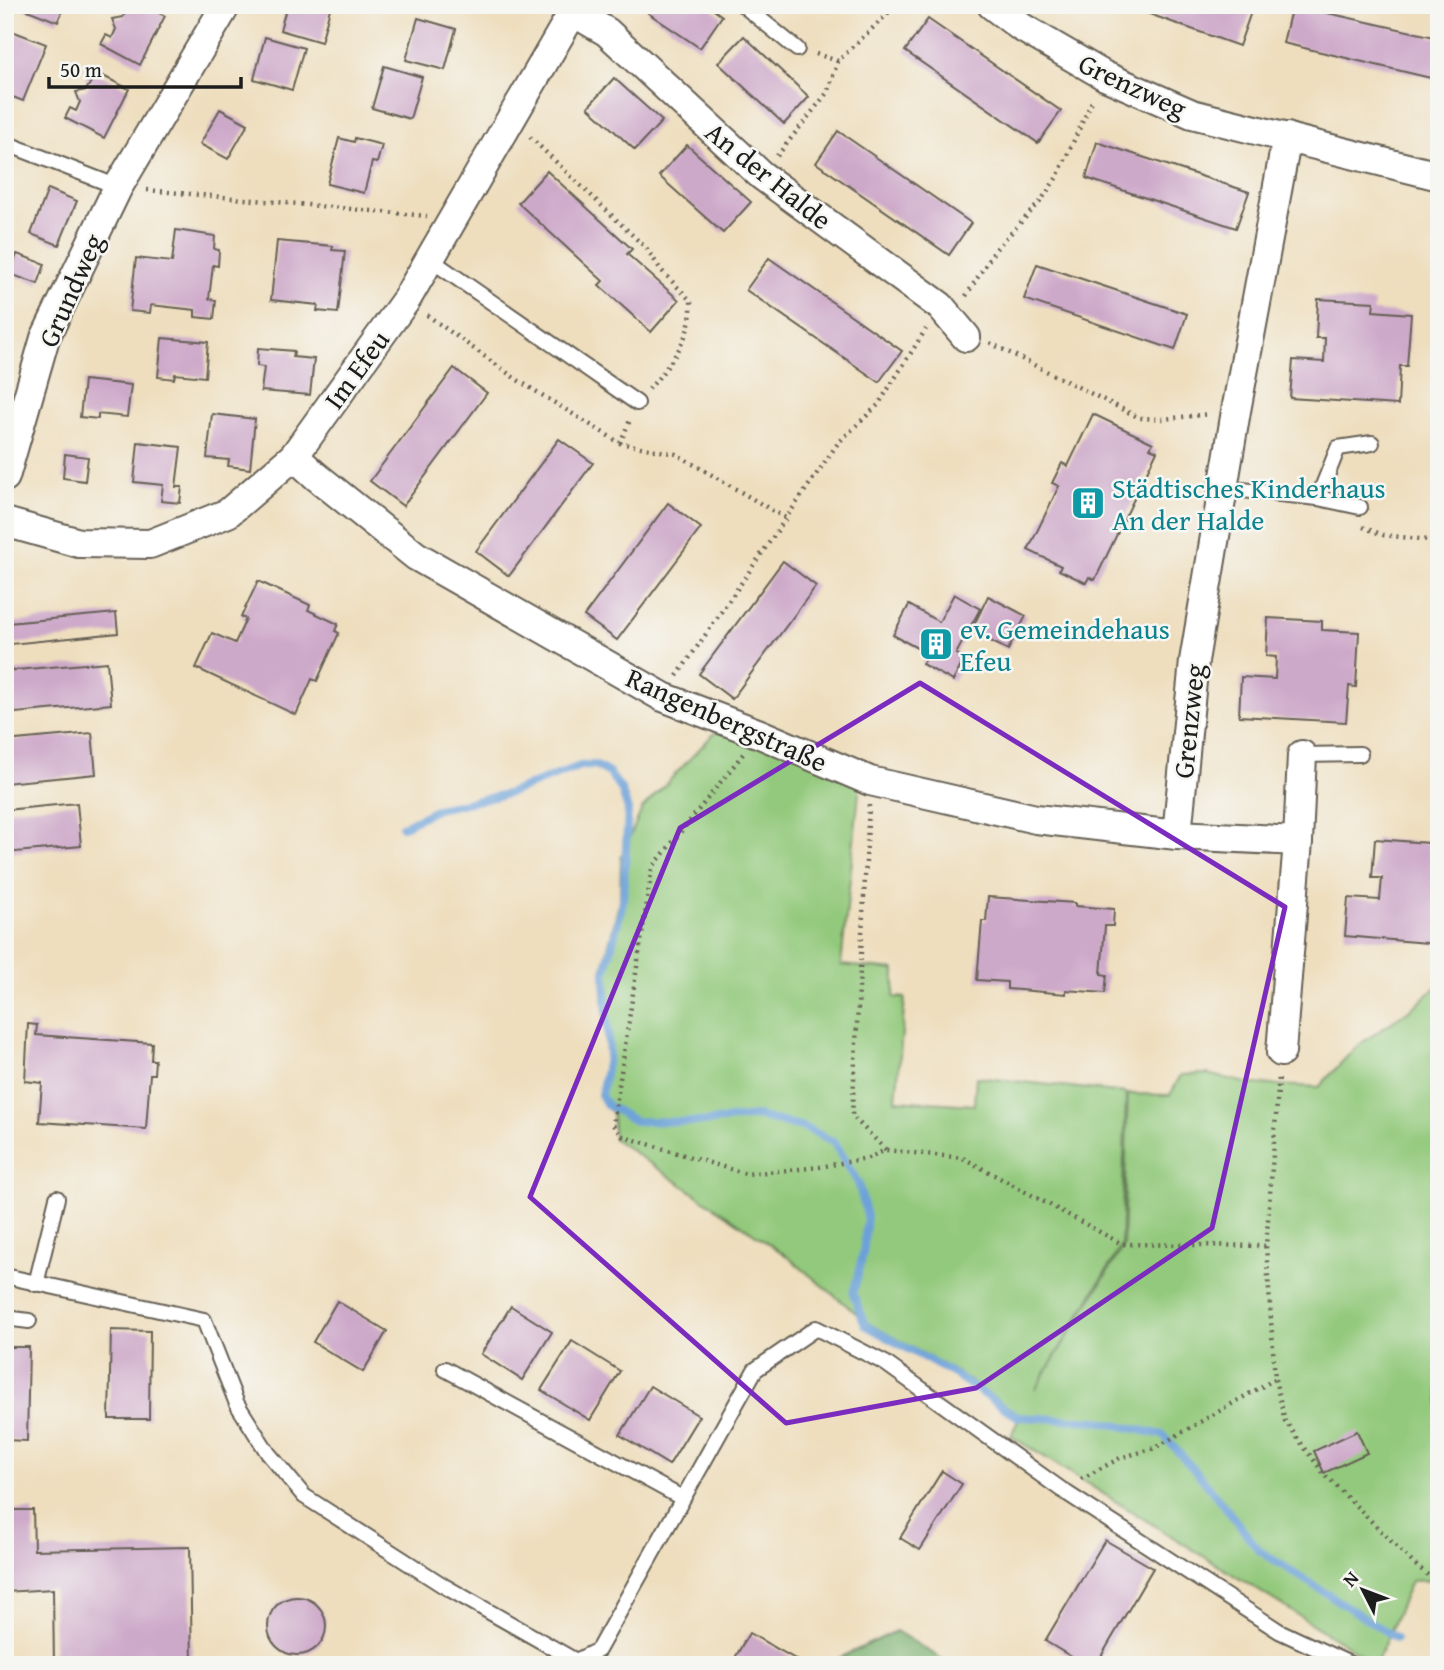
<svg xmlns="http://www.w3.org/2000/svg" width="1444" height="1670" viewBox="0 0 1444 1670" font-family="'Gentium Book Plus',serif">
<style>
.green{fill:#93c97b;stroke:#58724c;stroke-width:2}
.forest{fill:#76ad6b;stroke:#496444;stroke-width:2}
.lines{fill:none;stroke-linecap:round;stroke-linejoin:round}
.stream{stroke:#6ca1d8;stroke-width:8}
.building{fill:#cda9c9}
.lane-casing{stroke:#666055;stroke-width:18}
.street-casing{stroke:#666055;stroke-width:32}
.path{stroke:#666055;stroke-width:4.5;stroke-dasharray:2 5;stroke-linecap:butt}
.lane{stroke:#fff;stroke-width:14}
.street{stroke:#fff;stroke-width:28}
.marked{fill:none;stroke:#7b2cbf;stroke-width:5;stroke-linejoin:round}
.labels{text-anchor:middle;dominant-baseline:central;stroke-width:5;stroke-linejoin:round;paint-order:stroke}
.street-label{font-size:28px;fill:#1c1c1c;stroke:#f6f6f2}
.culture-label{font-size:28px;fill:#0d838f;stroke:#f6f6f2;text-anchor:start}
</style>
<rect width="100%" height="100%" fill="#f6f6f2"/>
<filter id="ink" filterUnits="userSpaceOnUse"><feTurbulence type="fractalNoise" baseFrequency=".0143" numOctaves="2"/><feDisplacementMap in="SourceGraphic" scale="14" xChannelSelector="R" yChannelSelector="G"/><feConvolveMatrix kernelMatrix="1 2 1 2 8 2 1 2 1" color-interpolation-filters="sRGB"/></filter>
<filter id="wash" filterUnits="userSpaceOnUse"><feTurbulence type="fractalNoise" baseFrequency=".00686" numOctaves="4" result="noise"/><feDisplacementMap in="SourceGraphic" scale="28" xChannelSelector="R" yChannelSelector="G"/><feGaussianBlur stdDeviation="1.57" result="paint"/><feColorMatrix in="noise" values="0 0 0 0 0 0 0 0 0 0 0 0 0 0 0 0 0 1.4 0 .05"/><feComposite in="paint" operator="in"/></filter>
<g filter="url(#wash)">
<rect width="100%" height="100%" fill="#eedebe"/>
<path class="green" d="M726,721L861,773L841,965L895,970L894,997L905,998L896,1100L974,1105L976,1077L1126,1093L1121,1246L1035,1390L1123,1247L1128,1094L1170,1095L1181,1075L1207,1074L1251,1084L1319,1087L1356,1047L1419,1003L1439,984V1580L1411,1581L1376,1664L1011,1436L1020,1415L958,1373L868,1323L784,1254L614,1139L612,1113L605,1106L599,1095L606,1054L602,972L620,899L621,857L642,809Z"/>
<path class="forest" d="M896,1631L952,1665H828L829,1663Z"/>
<g class="lines">
<path class="stream" d="M402,827L437,809L507,794L580,766L595,765L609,773L621,789L628,810L623,902L605,973L609,1053L601,1095L607,1105L635,1121L706,1122L756,1116L803,1127L834,1142L858,1183L867,1216L863,1254L853,1294L865,1325L955,1375L1018,1417L1098,1421L1163,1435L1204,1481L1260,1551L1396,1638"/>
</g>
<g id="blocks">
<g class="building">
<path d="M23,5H64L58,22L22,8Z"/>
<path d="M120,5H144L165,16L140,65L101,44L106,35L112,38L116,29L112,19L123,17L127,8Z"/>
<path d="M287,5H331L321,42L280,30Z"/>
<path d="M652,5H707L722,16L700,48L648,13Z"/>
<path d="M1242,5L1252,9L1239,46L1127,6Z"/>
<path d="M1292,5L1439,38V80L1283,43Z"/>
<path d="M418,18L456,29L445,70L406,60Z"/>
<path d="M928,19L1061,111L1038,143L905,51Z"/>
<path d="M12,31L46,44L23,101L5,94V49Z"/>
<path d="M744,36L809,97L784,124L718,63Z"/>
<path d="M265,37L304,48L292,90L254,79Z"/>
<path d="M384,66L422,77L410,119L372,108Z"/>
<path d="M89,69L129,89L104,138L65,118L70,108L76,111L80,102L76,92L86,90L91,82L85,79Z"/>
<path d="M614,78L662,121L635,150L588,107Z"/>
<path d="M220,109L248,124L228,159L200,144Z"/>
<path d="M838,131L971,223L949,255L816,163Z"/>
<path d="M339,138L354,142L355,138L382,145L377,163L372,162L364,193L327,184Z"/>
<path d="M1097,142L1249,192L1236,228L1086,178Z"/>
<path d="M687,145L751,202L723,233L659,176Z"/>
<path d="M547,171L632,249L627,254L679,300L651,332L599,285L603,281L518,203Z"/>
<path d="M48,189L77,201L59,245L31,234Z"/>
<path d="M176,230L215,236L214,249L219,250L218,266L213,265L209,299L216,300L214,319L195,317V310L151,305L150,313L130,311L136,258L172,262Z"/>
<path d="M277,241L333,246L332,250L345,251L338,313L317,311L318,305L271,300Z"/>
<path d="M17,254L45,264L38,284L10,274Z"/>
<path d="M769,258L902,351L879,382L746,290Z"/>
<path d="M1037,264L1187,314L1175,350L1024,299Z"/>
<path d="M1318,299L1374,302L1373,311L1411,314L1407,366H1400L1398,405L1290,398L1293,360L1324,362L1325,338H1316Z"/>
<path d="M162,338L208,342L205,377L175,374L174,379L158,377Z"/>
<path d="M258,348L294,351L293,357L314,359L310,395L261,391L264,367L257,366Z"/>
<path d="M454,368L487,393L403,506L370,481Z"/>
<path d="M84,380L131,385L127,417L98,414V419L80,417Z"/>
<path d="M212,414L255,419L250,469L228,466L229,460L207,458Z"/>
<path d="M1093,414L1153,443L1150,448L1157,451L1095,580L1089,577L1086,583L1059,570L1061,566L1028,550L1059,486L1052,483L1062,463L1068,466Z"/>
<path d="M559,439L593,463L509,576L476,551Z"/>
<path d="M138,442L181,447L176,487H182L180,503L161,501L163,485L134,482Z"/>
<path d="M65,454L88,457L85,481L63,478Z"/>
<path d="M668,503L701,528L617,640L584,616Z"/>
<path d="M783,561L816,586L732,699L699,674Z"/>
<path d="M258,581L310,605L308,610L338,624L335,631L339,633L317,681L312,679L296,715L196,668L212,633L235,643L246,619L241,617Z"/>
<path d="M954,594L980,609L956,654L965,658L953,681L922,664L928,654L893,635L909,605L939,622Z"/>
<path d="M988,596L1026,616L1008,650L971,631Z"/>
<path d="M116,613L118,633L11,644L8,623Z"/>
<path d="M1268,618L1322,621V630L1359,632L1356,687L1349,686L1346,722L1239,716L1241,677L1275,679L1276,657L1266,656Z"/>
<path d="M107,662L111,704L5,714V671Z"/>
<path d="M92,733L96,774L5,783V741Z"/>
<path d="M77,803L81,846L5,853V810Z"/>
<path d="M1375,839L1429,843V851L1439,852V944L1345,936L1348,898L1380,900L1382,878H1372Z"/>
<path d="M988,897L1075,903V906L1114,909L1113,926H1105L1101,974L1107,975L1105,993L1066,990V994L1007,989V982L977,980L982,921H986Z"/>
<path d="M28,1024L37,1025L36,1035L152,1043L151,1060H155L154,1074H150L146,1129L39,1122L42,1083L25,1081Z"/>
<path d="M5,1181H12L9,1239H5Z"/>
<path d="M337,1301L387,1331L363,1372L313,1342Z"/>
<path d="M511,1306L552,1332L522,1380L481,1354Z"/>
<path d="M111,1330L150,1331L149,1419H109Z"/>
<path d="M572,1341L620,1371L590,1420L541,1390Z"/>
<path d="M5,1347H29L27,1441L5,1440Z"/>
<path d="M650,1386L699,1416L669,1465L620,1435Z"/>
<path d="M1357,1431L1367,1453L1324,1473L1314,1451Z"/>
<path d="M942,1471L962,1484L920,1550L900,1538Z"/>
<path d="M5,1510H33L34,1550L190,1547L192,1665H54L53,1589L5,1592Z"/>
<path d="M1105,1540L1153,1568L1096,1665H1085L1045,1641Z"/>
<circle cx="297" cy="1626" r="29"/>
<path d="M749,1633L806,1665H731Z"/>
</g>
</g>
</g>
<g filter="url(#ink)">
<use href="#blocks" fill-opacity="0" stroke="#666055" stroke-width="2"/>
<g class="lines">
<g class="lane-casing">
<g id="lane">
<path d="M743,5L797,49"/>
<path d="M5,143L118,187"/>
<path d="M431,260L637,403"/>
<path d="M1223,488L1318,498L1360,507"/>
<path d="M1318,498L1338,448L1372,443"/>
<path d="M1302,755L1360,754"/>
<path d="M5,1276L204,1320L237,1404L268,1453L304,1496L444,1586L576,1661L598,1650L755,1370L816,1328L885,1363L1062,1490L1279,1631L1352,1665"/>
<path d="M36,1284L57,1198"/>
<path d="M5,1318L29,1321"/>
<path d="M445,1369L682,1498"/>
</g>
</g>
<g class="street-casing">
<g id="street">
<path d="M992,5L1021,27L1105,76L1192,114L1439,176"/>
<path d="M573,12L607,32L761,175L940,306L966,337"/>
<path d="M294,456L316,476L416,556L663,697L760,734L870,781L1036,819L1177,835L1298,841"/>
<path d="M5,477L45,338L118,187L226,5"/>
<path d="M5,522L79,543L150,544L228,513L294,456L406,300L577,5"/>
<path d="M1177,835L1194,661L1236,411L1287,137"/>
<path d="M1281,1052L1298,841L1302,755"/>
</g>
</g>
<g class="path">
<path d="M816,54L838,61"/>
<path d="M530,137L647,249L661,270L691,301C693,337 671,363 649,389"/>
<path d="M777,156L827,93L838,61L897,5"/>
<path d="M147,190L427,216"/>
<path d="M966,296L995,250L1040,202L1057,177L1093,99"/>
<path d="M427,315L516,379L620,443L676,454L787,519"/>
<path d="M990,343L1140,418L1163,419L1209,414"/>
<path d="M620,443L630,420"/>
<path d="M1363,527L1383,535L1439,541"/>
<path d="M677,676L838,443L878,405L926,329"/>
<path d="M743,754L652,868L613,1125L622,1136L746,1174L820,1167L868,1158L886,1150L963,1158L1122,1244L1266,1246"/>
<path d="M869,805L852,1116L886,1150"/>
<path d="M1275,1379L1285,1421L1324,1474L1412,1562L1439,1584"/>
<path d="M1081,1479L1120,1458L1155,1448L1275,1379L1266,1246L1279,1076"/>
</g>
<use href="#lane" class="lane"/>
<use href="#street" class="street"/>
</g>
</g>
<path class="marked" d="M920,683L1285,907L1212,1228L976,1388L786,1423L530,1197L680,828Z"/>
<defs>
<g id="building-square" transform="scale(1.75)"><rect x="-9" y="-9" width="18" height="18" rx="4" fill="#0f9aa8" stroke="#f6f6f2"/><path d="M-4-6H4V6H1V3H-1V6H-4ZM-2.5-4.3h1.7v1.8h-1.7ZM.8-4.3h1.7v1.8H.8ZM-2.5-1h1.7V.8h-1.7ZM.8-1h1.7V.8H.8Z" fill="#fff"/></g>
</defs>
<g fill-rule="evenodd">
<use href="#building-square" x="1088" y="503"/>
<use href="#building-square" x="936" y="644"/>
</g>
<g class="labels">
<g class="street-label">
<text transform="translate(1133 85) rotate(25)">Grenzweg</text>
<text transform="translate(769 175) rotate(39)">An der Halde</text>
<text transform="translate(70 290) rotate(-66)">Grundweg</text>
<text transform="translate(356 369) rotate(-54)">Im Efeu</text>
<text transform="translate(727 719) rotate(24)">Rangenbergstraße</text>
<text transform="translate(1188 721) rotate(-84)">Grenzweg</text>
</g>
<g class="culture-label">
<text x="1112" y="487">Städtisches Kinderhaus<tspan x="1112" dy="32">An der Halde</tspan></text>
<text x="960" y="628">ev. Gemeindehaus<tspan x="960" dy="32">Efeu</tspan></text>
</g>
</g>
<rect width="1444" height="1670" fill="none" stroke="#f6f6f2" stroke-width="28"/>
<g transform="translate(1363 1590) rotate(312)" stroke="#f6f6f2" stroke-width="5" paint-order="stroke">
<path d="M0-5L12 26L0 18L-12 26Z" fill="#1c1c1c"/>
<text y="-10" font-size="19" font-weight="bold" text-anchor="middle" fill="#1c1c1c">N</text>
</g>
<path d="M49 77v10h192v-10" fill="none" stroke="#1c1c1c" stroke-width="3.5"/>
<text x="60" y="77" font-size="21" fill="#1c1c1c" stroke="#f6f6f2" stroke-width="5" paint-order="stroke">50 m</text>
</svg>
